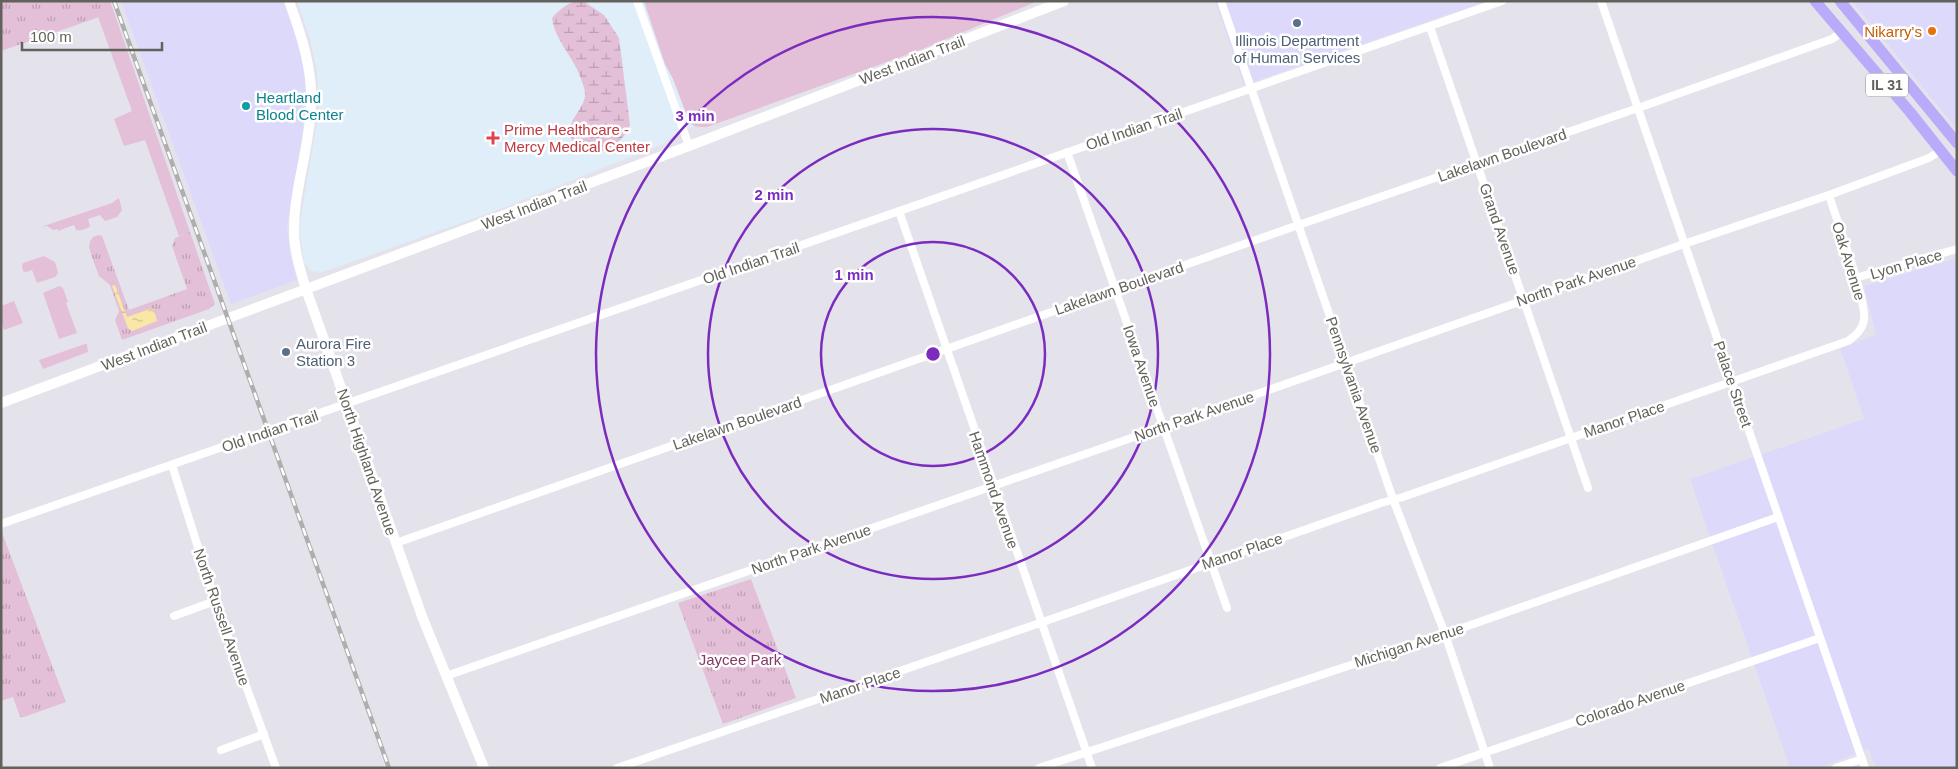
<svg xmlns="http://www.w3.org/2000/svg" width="1958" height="769" viewBox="0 0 1958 769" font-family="Helvetica,sans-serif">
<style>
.commercial{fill:#ddd9fb}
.medical{fill:#dfeef9}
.grass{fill:#e3c0d7}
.wetland{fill:url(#wetland-marsh)}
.park{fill:url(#park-tufts)}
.water{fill:url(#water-ripples)}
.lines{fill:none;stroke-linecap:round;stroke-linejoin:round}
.street{stroke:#fff;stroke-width:8}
.secondary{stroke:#fff;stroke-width:10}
.primary{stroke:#b9abf9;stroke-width:11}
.rail-casing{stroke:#aeaead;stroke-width:4.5}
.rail{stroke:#fff;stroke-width:2.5;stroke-dasharray:8;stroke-linecap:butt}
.ring{fill:none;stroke:#7b2cbf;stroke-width:2.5}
.service-dot{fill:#5c6f8a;stroke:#fff;stroke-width:2}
.food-dot{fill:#e8710a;stroke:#fff;stroke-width:2}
.culture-dot{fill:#0f9aa8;stroke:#fff;stroke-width:2}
.health-dot{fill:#e0444e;stroke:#fff;stroke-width:2}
.labels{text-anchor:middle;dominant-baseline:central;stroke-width:5;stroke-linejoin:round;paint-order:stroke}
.shield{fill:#fff;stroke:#91908c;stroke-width:1}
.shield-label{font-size:14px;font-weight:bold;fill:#62615b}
.food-label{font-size:15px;fill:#c56008;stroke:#fff;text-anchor:end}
.service-label{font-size:15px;fill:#4e5e75;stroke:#fff}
.street-label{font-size:15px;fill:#62615b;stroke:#fff}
.culture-label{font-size:15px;fill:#0d838f;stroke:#fff;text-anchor:start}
.health-label{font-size:15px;fill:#be3a42;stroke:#fff;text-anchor:start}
.park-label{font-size:15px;fill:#813b66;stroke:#fff}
.centre{fill:#7b2cbf;stroke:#fff;stroke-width:2.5}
.ring-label{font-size:15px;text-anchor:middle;font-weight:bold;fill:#7b2cbf;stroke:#fff;stroke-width:5;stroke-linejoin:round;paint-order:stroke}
</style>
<defs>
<pattern id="wetland-marsh" width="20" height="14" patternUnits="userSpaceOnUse" patternTransform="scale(1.25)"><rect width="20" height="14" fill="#e3c0d7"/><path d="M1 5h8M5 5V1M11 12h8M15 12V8" fill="none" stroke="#bb9fb1"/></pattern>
<pattern id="park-tufts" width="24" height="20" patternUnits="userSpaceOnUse" patternTransform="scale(1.25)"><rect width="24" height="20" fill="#e3c0d7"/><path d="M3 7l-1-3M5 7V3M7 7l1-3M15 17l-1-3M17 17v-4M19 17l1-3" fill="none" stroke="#bb9fb1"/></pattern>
<pattern id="water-ripples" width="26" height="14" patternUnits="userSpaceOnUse" patternTransform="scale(1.25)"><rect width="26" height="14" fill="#f9e7a6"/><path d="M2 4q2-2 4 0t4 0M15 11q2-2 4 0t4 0" fill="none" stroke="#cdbf8a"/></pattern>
</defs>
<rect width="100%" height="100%" fill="#e4e3ec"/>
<g class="commercial">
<path d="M121,1H285L304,62L306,99L301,144L287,226L290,253L297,280L231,304Z"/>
<path d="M1215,1H1487L1244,85Z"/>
<path d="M1852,1H1957V129Z"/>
<path d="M1957,258V768H1876L1869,749L1818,768H1790L1690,479L1864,419L1840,348L1876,335L1864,286Z"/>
</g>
<path class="medical" d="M297,1H643L665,64L673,79L689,121L695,126L673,136L663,144L503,208L323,272L311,271L304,262L299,228L319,110L317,72L310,39Z"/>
<g class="grass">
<path d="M644,1H1038L920,50L707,127C700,127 693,128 689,121L673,79L665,64Z"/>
<path d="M114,12L190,232L179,236L145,140L124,146L114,119L132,111L98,17Z"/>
<path d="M119,198L122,210L117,217L105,221L100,215L88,219L90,226C88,229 80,231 76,230L74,225L58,231V229L53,230L47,226L41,227L112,203Z"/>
<path d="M44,256L55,262L58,273L55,277L37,283L32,270L26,272L23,271L22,265L23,263Z"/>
<path d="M59,286L63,288L68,302L66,303L77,333L59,339L43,293Z"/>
<path d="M14,301L23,323L4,330L1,322V306Z"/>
<path d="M85,344H87L88,352L43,369L39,360Z"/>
</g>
<path class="wetland" d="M577,1H583L604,15L619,38L630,125C625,136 619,144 607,149C601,152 591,152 585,149C550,132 586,112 585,94C585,90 583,84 581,79C574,57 555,41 552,18C559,10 566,4 577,1Z"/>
<g class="park">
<path d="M1,1H110L114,12L1,51Z"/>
<path d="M190,232L215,304L209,309L122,340L115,320L119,311L110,285L99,276L91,254L89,247L90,241L93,237L99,235L102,236L129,310L187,289L172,246L175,238Z"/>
<path d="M1,530L66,702L24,717H20L13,697L1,701Z"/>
<path d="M751,579L796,698L723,724L678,603Z"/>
</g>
<path class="water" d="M115,285L127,317L150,309H154L157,321L132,331L128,328L112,286Z"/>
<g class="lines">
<g class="street">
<path d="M637,1L689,146"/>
<path d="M1221,1L1393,499L1445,634L1490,768"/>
<path d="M1601,1L1865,768"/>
<path d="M1430,27L1588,488"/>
<path d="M1067,152L1227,608"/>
<path d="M899,211L1092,768"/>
<path d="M1855,278L1957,249"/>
<path d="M172,465L215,601L276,768"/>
<path d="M1,524L1502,1"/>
<path d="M396,543L1287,229L1638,108L1832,39L1842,32"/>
<path d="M174,616L215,601"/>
<path d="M446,676L1163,427L1684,244L1829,195L1929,158L1940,151"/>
<path d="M221,750L264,734"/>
<path d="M617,768L1040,623L1381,503L1403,497L1848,341C1856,335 1862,330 1864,320C1867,300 1836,219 1829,195"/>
<path d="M1039,768L1445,634L1778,517"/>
<path d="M1440,768L1820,638"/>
<path d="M1836,768L1862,759"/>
</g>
<g class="secondary">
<path d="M289,1C301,34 313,70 311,105C310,147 294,188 294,230C294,250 300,270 306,289L423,619L484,768"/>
<path d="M1,403L689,146L1064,1"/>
</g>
<g class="primary">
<path d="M1815,1L1910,112L1957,171"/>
<path d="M1840,1L1957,143"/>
</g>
<g class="rail-casing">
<path id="rail" d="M114,1L389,768"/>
</g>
<use href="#rail" class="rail"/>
</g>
<g class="ring">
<circle cx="933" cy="354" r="112"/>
<circle cx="933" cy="354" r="225"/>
<circle cx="933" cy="354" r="337"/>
</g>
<g class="service-dot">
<circle cx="1297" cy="23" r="5"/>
<circle cx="286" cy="352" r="5"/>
</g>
<circle class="food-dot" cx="1932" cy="31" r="5"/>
<circle class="culture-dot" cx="246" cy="106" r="5"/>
<path class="health-dot" d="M490.5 130.5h5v5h5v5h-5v5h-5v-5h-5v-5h5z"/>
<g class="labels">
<rect class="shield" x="1866" y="73.5" width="42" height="23" rx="4"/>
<g class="shield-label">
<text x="1887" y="85">IL 31</text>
</g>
<g class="food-label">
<text x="1922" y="31">Nikarry's</text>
</g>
<g class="service-label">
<text x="1297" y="40">Illinois Department<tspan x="1297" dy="17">of Human Services</tspan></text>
<text x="296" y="343" text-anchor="start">Aurora Fire<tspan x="296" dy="17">Station 3</tspan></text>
</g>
<g class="street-label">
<text transform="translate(912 60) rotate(-21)">West Indian Trail</text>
<text transform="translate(1134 129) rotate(-19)">Old Indian Trail</text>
<text transform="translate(1502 155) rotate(-19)">Lakelawn Boulevard</text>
<text transform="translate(534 205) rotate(-21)">West Indian Trail</text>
<text transform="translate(1500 229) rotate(71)">Grand Avenue</text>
<text transform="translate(1849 261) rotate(73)">Oak Avenue</text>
<text transform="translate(751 263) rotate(-19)">Old Indian Trail</text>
<text transform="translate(1906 264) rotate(-16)">Lyon Place</text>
<text transform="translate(1576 281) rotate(-19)">North Park Avenue</text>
<text transform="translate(1119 288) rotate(-19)">Lakelawn Boulevard</text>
<text transform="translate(154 346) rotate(-21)">West Indian Trail</text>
<text transform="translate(1142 366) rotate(71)">Iowa Avenue</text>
<text transform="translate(1733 384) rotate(71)">Palace Street</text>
<text transform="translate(1354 385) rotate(71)">Pennsylvania Avenue</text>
<text transform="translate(1194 416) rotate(-19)">North Park Avenue</text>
<text transform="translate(1624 419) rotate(-19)">Manor Place</text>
<text transform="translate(737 423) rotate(-19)">Lakelawn Boulevard</text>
<text transform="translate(270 431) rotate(-19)">Old Indian Trail</text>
<text transform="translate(367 462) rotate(71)">North Highland Avenue</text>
<text transform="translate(994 490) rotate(71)">Hammond Avenue</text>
<text transform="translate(811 549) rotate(-19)">North Park Avenue</text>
<text transform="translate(1242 551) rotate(-19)">Manor Place</text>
<text transform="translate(222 617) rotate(71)">North Russell Avenue</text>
<text transform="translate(1409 645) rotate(-18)">Michigan Avenue</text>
<text transform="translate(860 685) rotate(-19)">Manor Place</text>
<text transform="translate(1630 703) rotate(-19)">Colorado Avenue</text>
</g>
<g class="culture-label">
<text x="256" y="97">Heartland<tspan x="256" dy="17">Blood Center</tspan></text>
</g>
<g class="health-label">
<text x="504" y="129">Prime Healthcare -<tspan x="504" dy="17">Mercy Medical Center</tspan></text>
</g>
<g class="park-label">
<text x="740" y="659">Jaycee Park</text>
</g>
</g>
<circle cx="933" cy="354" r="8" class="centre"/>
<g class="ring-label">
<text x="695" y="121">3 min</text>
<text x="774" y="200">2 min</text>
<text x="854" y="280">1 min</text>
</g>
<rect width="1958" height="769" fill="none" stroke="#62615b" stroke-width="5"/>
<path d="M22 42v8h140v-8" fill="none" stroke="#62615b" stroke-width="2.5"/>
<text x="30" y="42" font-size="15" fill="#62615b" stroke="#ffffff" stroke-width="4" paint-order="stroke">100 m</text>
</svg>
